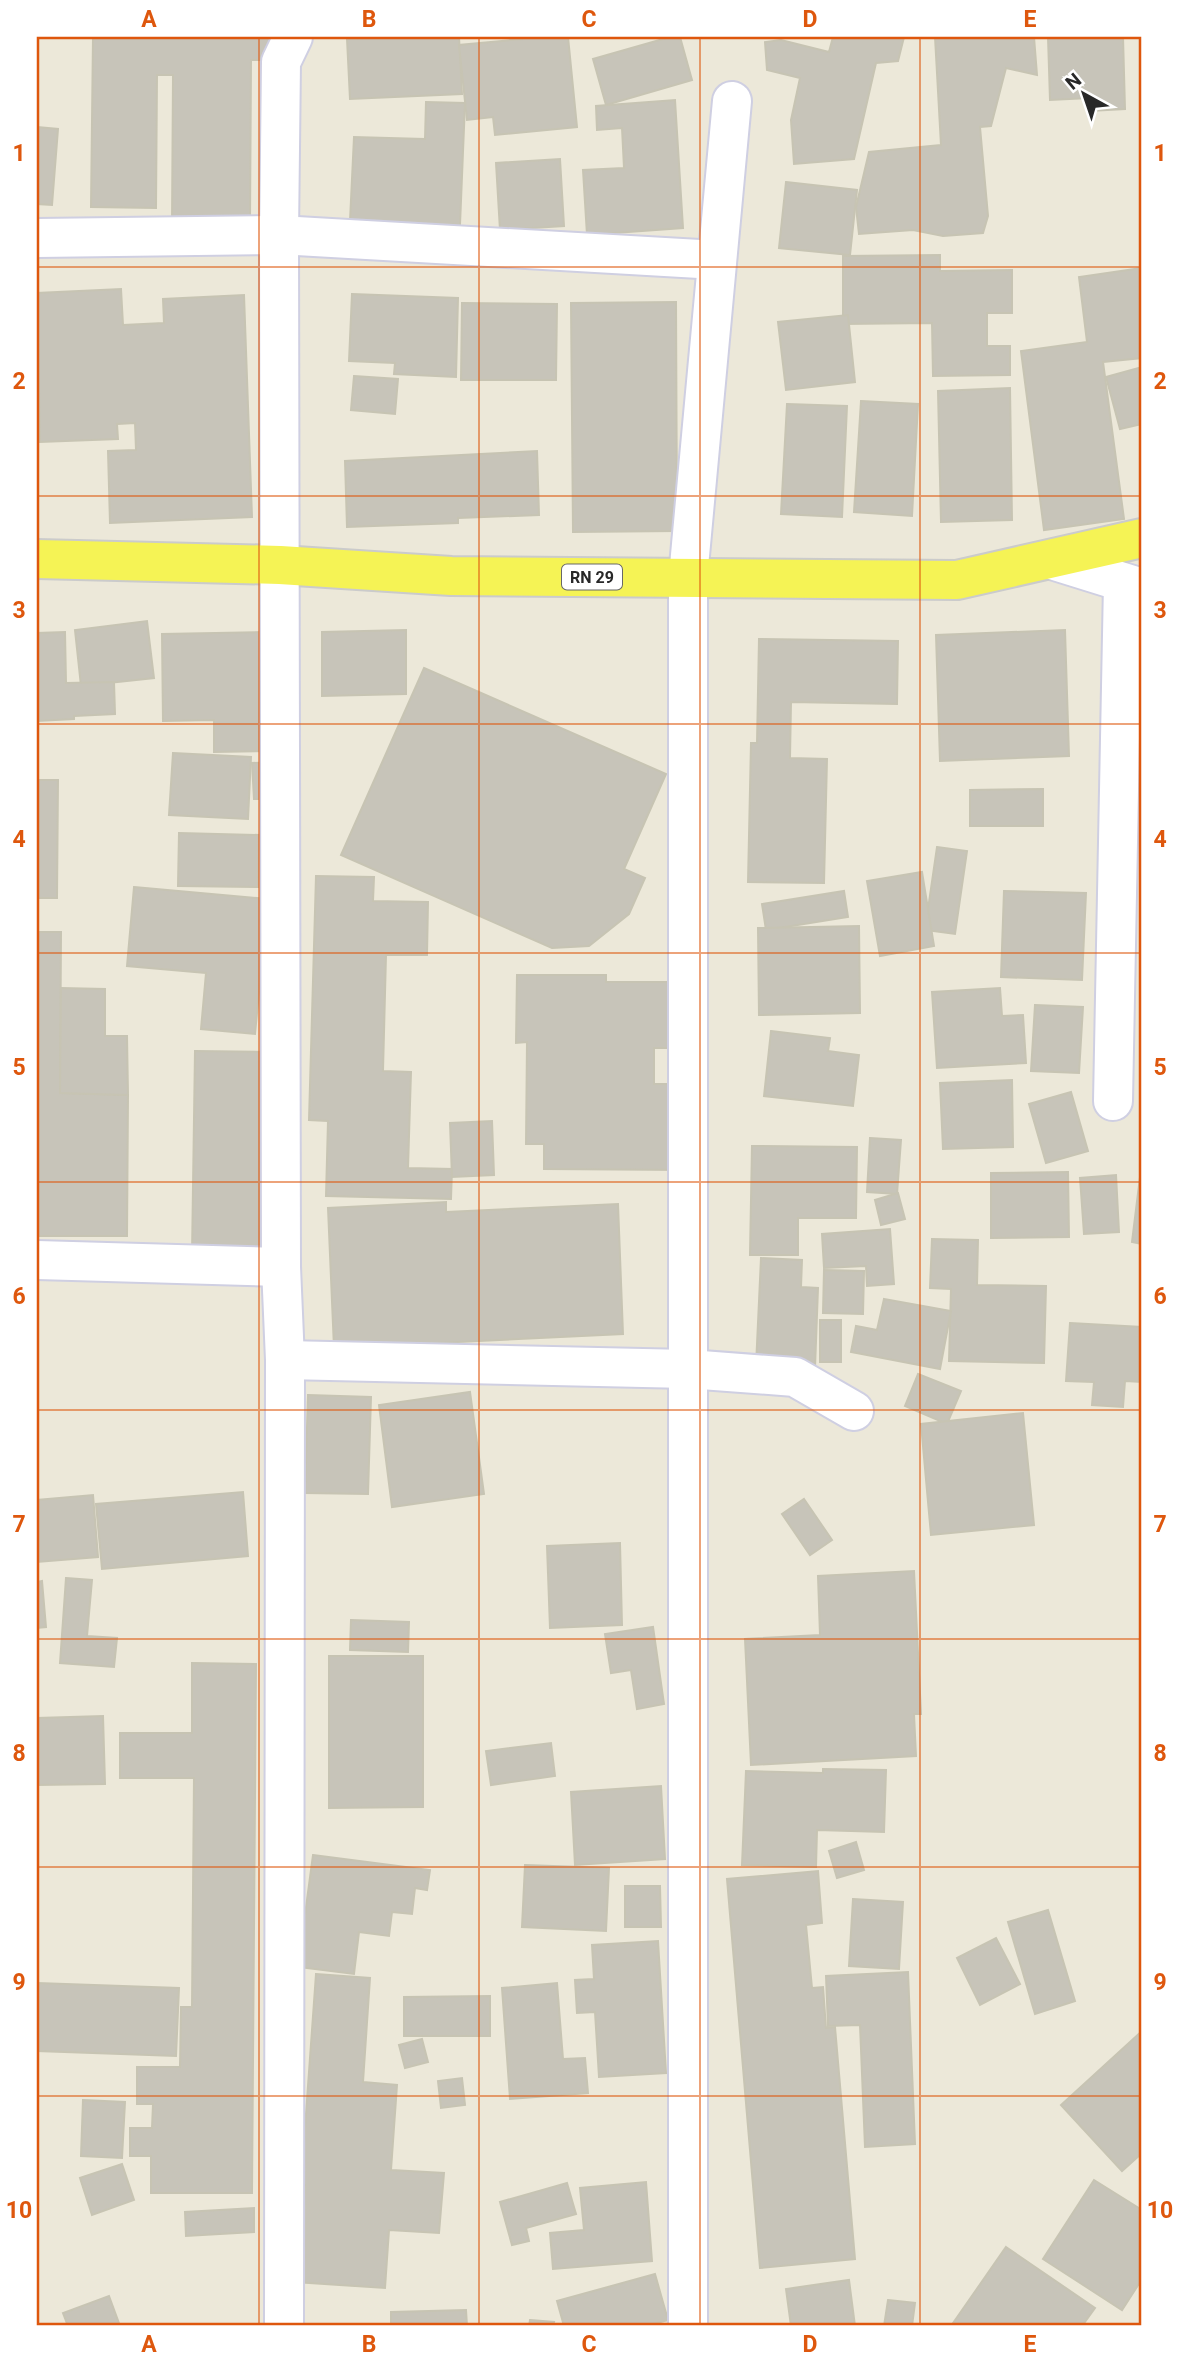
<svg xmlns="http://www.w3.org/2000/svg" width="1179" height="2363" viewBox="0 0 1179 2363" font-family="Roboto,sans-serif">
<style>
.building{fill:#c7c4b9;stroke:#c7c4b3;stroke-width:2}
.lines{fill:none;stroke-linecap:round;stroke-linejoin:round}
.minor-casing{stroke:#cfcfe2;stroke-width:42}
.secondary-casing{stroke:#cfcfe2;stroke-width:42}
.primary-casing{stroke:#cbcbcb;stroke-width:42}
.minor{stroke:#fff;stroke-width:38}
.secondary{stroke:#fff;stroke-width:38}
.primary{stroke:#f5f355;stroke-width:38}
.grid{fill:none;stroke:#de570d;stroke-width:2;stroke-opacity:0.55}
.labels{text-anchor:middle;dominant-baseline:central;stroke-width:5;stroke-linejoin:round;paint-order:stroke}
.shield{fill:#fff;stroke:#686868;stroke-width:2}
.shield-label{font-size:16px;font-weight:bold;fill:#282828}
.neatline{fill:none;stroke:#de570d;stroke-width:2.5}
.grid-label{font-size:23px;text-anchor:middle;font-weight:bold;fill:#de570d}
</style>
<rect width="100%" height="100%" fill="#ece8d9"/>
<g class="building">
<path d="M93,37H269V60H251L250,225H172L173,75H157L156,208L91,207Z"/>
<path d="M401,37H459L462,94L350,99L347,39Z"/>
<path d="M522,37H568L577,127L495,135L493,117L467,120L459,45L522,39Z"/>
<path d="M670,37H680L692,80L606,105L593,59Z"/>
<path d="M833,37H904L898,61L876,63L854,159L794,164L791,120L800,78L767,70L765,42L781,40L829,52Z"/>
<path d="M935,37H1034L1037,75L1006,68L991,126L980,127L988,216L983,233L943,236L913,230L859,234L856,207L869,152L941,145Z"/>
<path d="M1048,37H1123L1125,109L1090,111V98L1050,100Z"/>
<path d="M675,100L683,228L587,235L583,170L624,168L622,128L597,130L596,106Z"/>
<path d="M426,102L465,103L460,225L350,221L354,137L425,139Z"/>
<path d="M37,127L58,129L52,205L37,204Z"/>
<path d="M560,159L564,226L500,230L496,163Z"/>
<path d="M786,182L857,190L850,255L779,248Z"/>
<path d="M940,255V271L1012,270V313H987V346H1010V375L933,376L932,323L843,324V256Z"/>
<path d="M1142,268V358L1103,362L1124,519L1044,530L1021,351L1087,342L1079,277Z"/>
<path d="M121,289L123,325L164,323L163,299L244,295L252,517L110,523L108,451L136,450L135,423L117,424L118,439L40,442L37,293Z"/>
<path d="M352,294L458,298L456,377L394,374L395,363L349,361Z"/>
<path d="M676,302L677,531L573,532L571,303Z"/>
<path d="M462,303L557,304L556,380H461Z"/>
<path d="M848,315L855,382L786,390L778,322Z"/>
<path d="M1142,367V424L1120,429L1106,377Z"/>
<path d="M354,376L398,379L395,414L351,410Z"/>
<path d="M1010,388L1012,520L941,522L938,391Z"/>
<path d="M861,401L918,404L912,516L854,512Z"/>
<path d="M787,404L847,406L842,517L781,514Z"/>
<path d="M537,451L539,515L458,518V523L347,527L345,461Z"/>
<path d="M147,621L154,678L81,686L75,630Z"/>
<path d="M406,630V694L322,696V632Z"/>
<path d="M1065,630L1069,756L940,761L936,635Z"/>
<path d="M65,632L66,683L114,682L115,714L74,716V719L37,721V633Z"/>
<path d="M265,632L277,751L214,752V720L163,721L162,634Z"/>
<path d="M759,639L898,641L897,704L791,702L790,758L827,759L824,883L748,882L751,743H757Z"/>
<path d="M424,668L666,774L624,869L645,878L629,914L589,946L552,948L341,855Z"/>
<path d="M173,753L251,757L248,819L169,815Z"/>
<path d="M274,762L275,799H254L252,763Z"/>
<path d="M37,780H58L57,898H37Z"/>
<path d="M1043,789V826H970V790Z"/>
<path d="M179,833L259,835L258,887L178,886Z"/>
<path d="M937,847L967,851L955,934L925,930Z"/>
<path d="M922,872L934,946L880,956L867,881Z"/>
<path d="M316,876L374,877L373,901L428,902L427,955H386L383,1071L411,1072L408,1168L452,1169L451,1199L326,1196L328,1121L309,1120Z"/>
<path d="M134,887L268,899L255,1034L201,1029L206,973L127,966Z"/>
<path d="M844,891L848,917L766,930L762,904Z"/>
<path d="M1004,891L1086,893L1082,980L1001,977Z"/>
<path d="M859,926L860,1013L759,1015L758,928Z"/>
<path d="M37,932H61L60,1093L128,1095L127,1236H37Z"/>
<path d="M517,975H606V982H669V1048H654V1084H684V1170L544,1169V1144H526L527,1042L516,1043Z"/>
<path d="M61,988L105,989V1036H127L128,1095L60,1093Z"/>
<path d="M1000,988L1002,1016L1023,1015L1026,1063L937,1068L932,992Z"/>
<path d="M1035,1005L1083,1007L1079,1073L1031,1071Z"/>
<path d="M771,1031L830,1038L828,1051L859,1055L853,1106L764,1096Z"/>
<path d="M195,1051L268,1052L265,1256L192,1255Z"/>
<path d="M1012,1080L1013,1147L943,1149L940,1083Z"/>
<path d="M1071,1092L1088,1151L1046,1163L1029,1104Z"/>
<path d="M492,1121L494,1175L452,1177L450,1123Z"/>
<path d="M870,1138L901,1140L897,1194L867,1192Z"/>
<path d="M752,1146L857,1147L856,1218H798V1255H750Z"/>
<path d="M1141,1169H1142V1244L1132,1242Z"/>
<path d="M1068,1172L1069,1237L991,1238V1173Z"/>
<path d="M1116,1175L1119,1232L1084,1234L1080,1178Z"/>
<path d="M898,1193L905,1219L881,1225L875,1200Z"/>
<path d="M446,1202V1212L618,1204L623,1334L334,1348L328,1208Z"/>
<path d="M890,1229L894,1284L867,1286L866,1266L824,1268L822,1234Z"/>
<path d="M932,1239L978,1240L977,1285L1046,1286L1044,1363L949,1361L951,1289L930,1288Z"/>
<path d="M761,1258L802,1260L801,1287L818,1288L815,1368L756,1366Z"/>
<path d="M824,1270L864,1271L863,1314L823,1313Z"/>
<path d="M884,1299L951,1311L940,1369L851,1352L856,1326L877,1330Z"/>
<rect x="820" y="1320" width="21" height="42"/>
<path d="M1070,1323L1142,1327V1382L1125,1381L1123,1407L1092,1405L1094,1382L1066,1381Z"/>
<path d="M918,1374L961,1391L947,1424L905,1406Z"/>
<path d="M470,1392L484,1494L392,1507L379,1405Z"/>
<path d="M308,1395L371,1397L368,1494L305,1493Z"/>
<path d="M1023,1413L1034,1525L931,1535L921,1424Z"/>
<path d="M243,1492L248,1556L102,1569L96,1504Z"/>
<path d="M93,1495L98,1557L37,1562V1500Z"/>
<path d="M804,1499L832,1540L810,1555L782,1514Z"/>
<path d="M620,1543L622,1625L550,1628L547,1546Z"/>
<path d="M914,1571L921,1714H914L916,1756L751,1765L745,1639L820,1635L818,1576Z"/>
<path d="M66,1578L92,1580L87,1636L117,1638L114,1667L60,1663Z"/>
<path d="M42,1581L46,1627L37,1628V1582Z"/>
<path d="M351,1620L409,1622L408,1652L350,1650Z"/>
<path d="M653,1627L664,1704L637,1709L631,1670L611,1673L605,1634Z"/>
<path d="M329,1656H423V1807L329,1808Z"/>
<path d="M192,1663L256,1664L252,2193H151V2156H130V2128H152L153,2104H137V2067H180L181,2007H192L194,1778H120V1733H192Z"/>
<path d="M103,1716L105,1784L37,1785V1718Z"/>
<path d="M551,1743L555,1776L491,1785L486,1751Z"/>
<path d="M823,1769L886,1770L884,1832L817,1830L816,1867L742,1865L746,1771L823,1773Z"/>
<path d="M661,1786L665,1859L575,1865L571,1792Z"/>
<path d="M856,1842L864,1870L837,1878L829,1851Z"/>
<path d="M313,1855L430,1870L427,1890L415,1888L412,1914L392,1912L389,1936L359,1932L354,1974L298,1967Z"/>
<path d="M525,1865L609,1868L606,1931L522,1927Z"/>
<path d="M818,1871L822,1923L806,1925L812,1988L823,1987L826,2028L835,2027L855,2259L760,2268L727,1879Z"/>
<path d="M625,1886H660L661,1927H625Z"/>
<path d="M853,1899L903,1902L899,1969L849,1966Z"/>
<path d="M1048,1910L1075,2001L1035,2014L1008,1922Z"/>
<path d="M996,1938L1020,1984L980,2005L957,1958Z"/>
<path d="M658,1941L666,2073L599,2077L595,2012L577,2013L575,1980L594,1979L592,1945Z"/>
<path d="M908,1972L915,2144L865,2147L860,2025L828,2026L826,1976Z"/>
<path d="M316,1974L370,1978L363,2082L397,2085L391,2170L444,2173L439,2233L389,2230L385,2288L295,2282L302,2232L305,2185L301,2184Z"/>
<path d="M37,1983L179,1988L176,2056L37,2051Z"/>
<path d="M557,1983L563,2059L585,2058L588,2093L510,2099L502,1988Z"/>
<path d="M490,1996V2036H404V1997Z"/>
<path d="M1142,2031V2153L1122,2171L1061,2105Z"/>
<path d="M422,2039L428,2062L405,2068L399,2045Z"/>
<path d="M462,2078L465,2105L441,2108L438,2081Z"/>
<path d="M83,2100L125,2102L122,2158L81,2156Z"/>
<path d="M122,2164L134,2200L92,2215L80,2178Z"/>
<path d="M1094,2180L1142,2210V2279L1122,2310L1043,2259Z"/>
<path d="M646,2182L652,2261L553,2269L550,2233L584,2230L580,2188Z"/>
<path d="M567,2183L576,2214L526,2228L529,2241L512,2245L500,2202Z"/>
<path d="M254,2208V2232L186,2236L185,2212Z"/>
<path d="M1006,2247L1095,2308L1082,2326H951Z"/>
<path d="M655,2274L668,2320L646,2326H564L557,2301Z"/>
<path d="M849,2280L855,2326H791L786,2289Z"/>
<path d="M109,2296L120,2326H68L63,2313Z"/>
<path d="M888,2300L915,2303L912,2326H884Z"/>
<path d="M466,2310L467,2326H391V2312Z"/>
<path d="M530,2320L554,2322L553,2326H529Z"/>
</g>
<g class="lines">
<g class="minor-casing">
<g id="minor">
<path d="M37,238L279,235L717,260"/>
<path d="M1113,1101L1123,583"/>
<path d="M37,1260L281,1267"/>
<path d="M285,1360L688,1369L795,1377L854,1411"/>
<path d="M284,2326L285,1360L281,1267L279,235L281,62L293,37"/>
<path d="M688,2326V577L732,101"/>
</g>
</g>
<g class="secondary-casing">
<path id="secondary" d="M1052,560L1142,588"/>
</g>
<g class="primary-casing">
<path id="primary" d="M37,559L280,565L451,576L957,580L1142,538"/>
</g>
<use href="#minor" class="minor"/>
<use href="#secondary" class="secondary"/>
<use href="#primary" class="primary"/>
</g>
<path class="grid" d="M259,37V2326M479,37V2326M700,37V2326M920,37V2326M37,267H1142M37,496H1142M37,724H1142M37,953H1142M37,1182H1142M37,1410H1142M37,1639H1142M37,1867H1142M37,2096H1142"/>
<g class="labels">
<rect class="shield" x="562" y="564.5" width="60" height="25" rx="5"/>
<g class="shield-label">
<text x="592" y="577">RN 29</text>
</g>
</g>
<rect width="1179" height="2363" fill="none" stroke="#ffffff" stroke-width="77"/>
<g transform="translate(1084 94) rotate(320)" stroke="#ffffff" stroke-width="5" paint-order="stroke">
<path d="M0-5L12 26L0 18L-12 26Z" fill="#282828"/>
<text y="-10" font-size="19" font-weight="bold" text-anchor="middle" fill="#282828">N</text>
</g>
<rect x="38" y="38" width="1102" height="2286" class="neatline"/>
<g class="grid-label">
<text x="149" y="27">A</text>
<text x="369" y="27">B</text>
<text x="589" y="27">C</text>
<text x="810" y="27">D</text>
<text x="1030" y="27">E</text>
<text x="19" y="161">1</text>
<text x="1160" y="161">1</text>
<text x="19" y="389">2</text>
<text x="1160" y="389">2</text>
<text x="19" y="618">3</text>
<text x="1160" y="618">3</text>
<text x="19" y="847">4</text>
<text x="1160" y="847">4</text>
<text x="19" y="1075">5</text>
<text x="1160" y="1075">5</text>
<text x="19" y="1304">6</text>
<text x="1160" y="1304">6</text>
<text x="19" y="1532">7</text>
<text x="1160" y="1532">7</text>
<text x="19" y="1761">8</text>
<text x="1160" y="1761">8</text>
<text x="19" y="1990">9</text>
<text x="1160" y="1990">9</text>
<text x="19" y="2218">10</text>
<text x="1160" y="2218">10</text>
<text x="149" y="2352">A</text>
<text x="369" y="2352">B</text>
<text x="589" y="2352">C</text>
<text x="810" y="2352">D</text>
<text x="1030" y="2352">E</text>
</g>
</svg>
